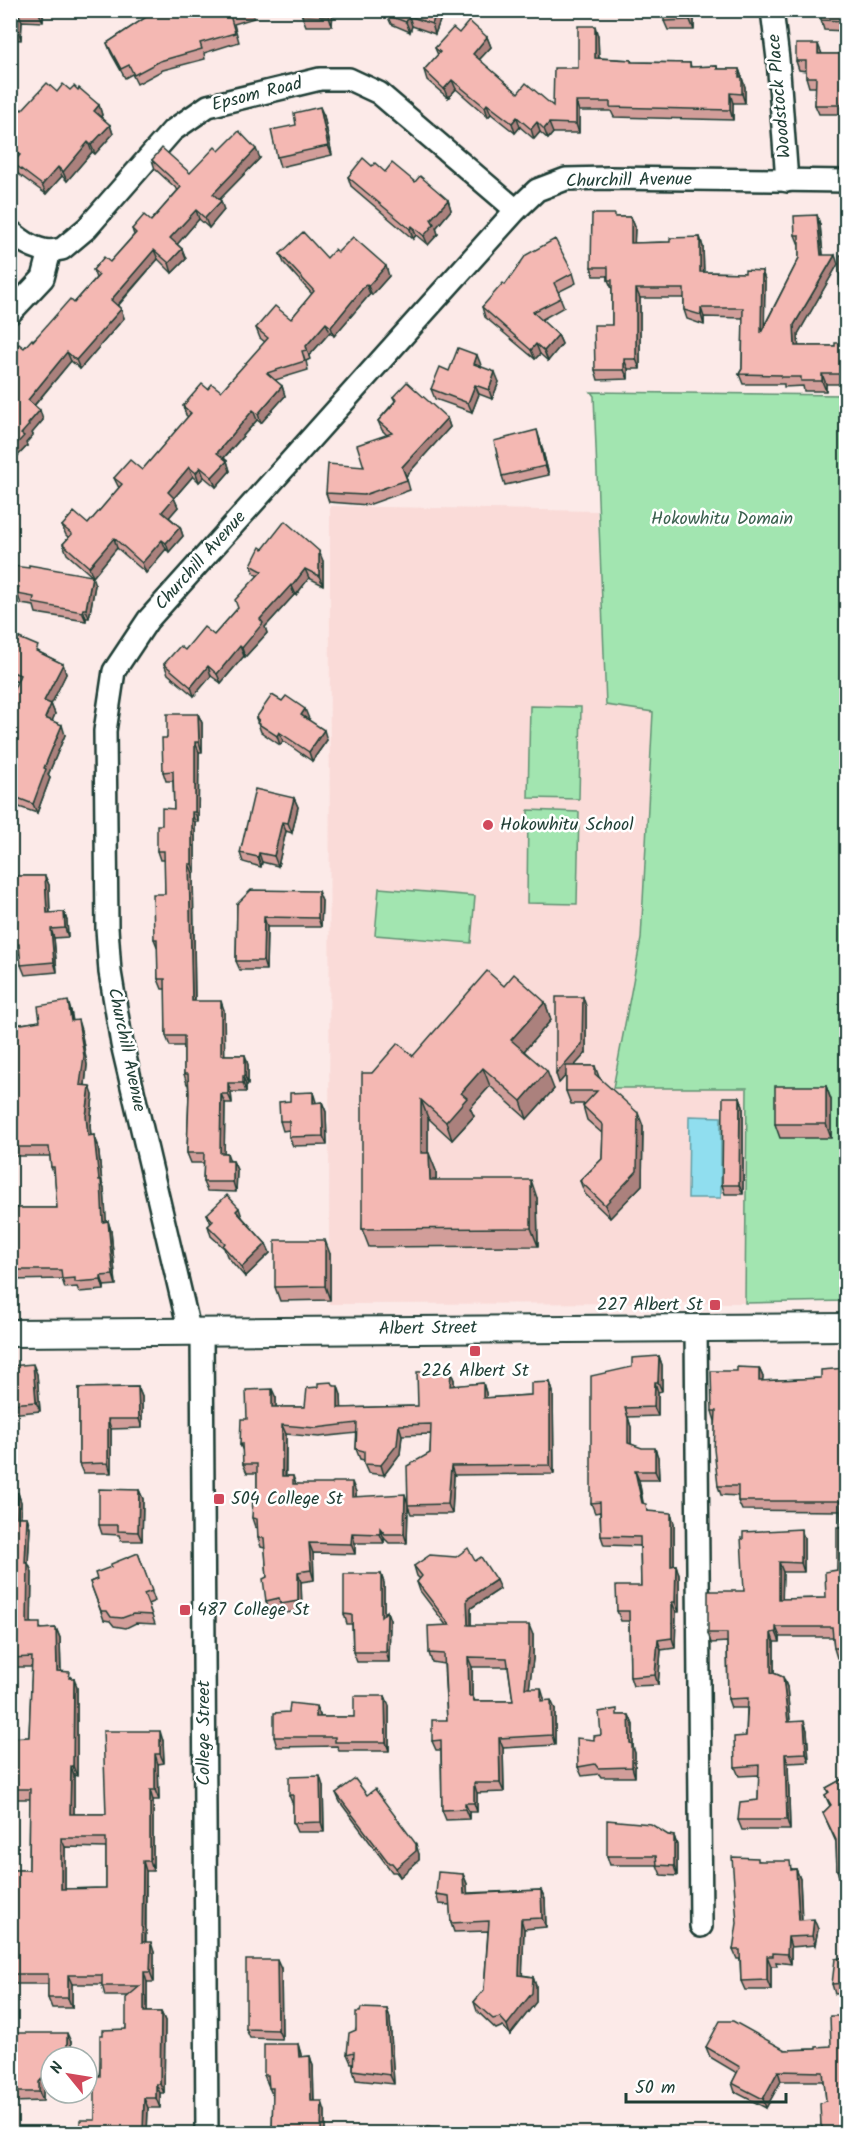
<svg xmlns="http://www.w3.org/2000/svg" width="857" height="2144" viewBox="0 0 857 2144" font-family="Kalam,sans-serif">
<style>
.built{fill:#fadbd8}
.green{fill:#a2e5b0;stroke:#609172;stroke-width:1.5}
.water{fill:#90deef;stroke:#639ea4;stroke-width:1.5}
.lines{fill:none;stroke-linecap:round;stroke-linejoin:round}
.minor-casing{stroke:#1f3d34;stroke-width:26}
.major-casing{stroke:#1f3d34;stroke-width:30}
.minor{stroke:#fff;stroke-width:21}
.major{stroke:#fff;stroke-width:26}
.wall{fill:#d29e9a;stroke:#1f3d34;stroke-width:1.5;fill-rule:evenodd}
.shaded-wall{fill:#ab817d;stroke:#1f3d34;stroke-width:1.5}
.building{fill:#f4b8b3;stroke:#1f3d34;stroke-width:1.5;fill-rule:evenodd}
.poi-dot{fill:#d1495b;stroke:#fff;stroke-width:2}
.labels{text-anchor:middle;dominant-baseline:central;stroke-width:5;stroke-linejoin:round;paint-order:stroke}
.street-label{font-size:18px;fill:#1f3d34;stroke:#fff}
.park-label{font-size:18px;fill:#395f4d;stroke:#fff}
.poi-label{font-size:18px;fill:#1f3d34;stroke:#fff;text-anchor:start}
</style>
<rect width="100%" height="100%" fill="#fceae8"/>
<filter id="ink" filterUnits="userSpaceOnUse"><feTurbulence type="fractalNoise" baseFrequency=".0167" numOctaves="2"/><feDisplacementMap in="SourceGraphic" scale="12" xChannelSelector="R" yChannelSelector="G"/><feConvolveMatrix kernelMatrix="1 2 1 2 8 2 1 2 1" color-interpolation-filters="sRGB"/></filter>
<g filter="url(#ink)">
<path class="built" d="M330,506L597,511L606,705L653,711L641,939L613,1087L747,1088L745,1303L329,1304Z"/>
<g class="green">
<path d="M591,392L846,395V1301L745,1303L747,1088H613L641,939L653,712L606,705L594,396Z"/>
<path d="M530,706L581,707L579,799L528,798Z"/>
<path d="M528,810L579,812L577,904L527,903Z"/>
<path d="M379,888L475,896L471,943L375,935Z"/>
</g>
<path class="water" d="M689,1116L721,1117V1198H688Z"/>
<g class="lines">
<g class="minor-casing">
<g id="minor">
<path d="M772,10L778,59L787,181"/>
<path d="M10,231C23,242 33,249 50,251"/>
<path d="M10,313L43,278L50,251L62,249L87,228L172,131L208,106L320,79H349L379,93L516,210"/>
<path d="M696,1328L701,1926"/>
<path d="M202,1332L207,2134"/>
<path d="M190,1333L122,1044L110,972L107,928L105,731L114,671L148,620L426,310L516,210L537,190L566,179L608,178L846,181"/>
</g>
</g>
<g class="major-casing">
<path id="major" d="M10,1333L846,1327"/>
</g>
<use href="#minor" class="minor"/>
<use href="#major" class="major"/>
</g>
<g class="wall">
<path d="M10,10H43V22L22,21L21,40L10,39Z"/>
<path d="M147,10H252L254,18L234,24L239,42L204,53L205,59L163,70L137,84L132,74L125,78L111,53L107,43L148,16Z"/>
<path d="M303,10H333L332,26H306L302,16Z"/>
<path d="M444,10L435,34L412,26L410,32L391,24L387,15Z"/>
<path d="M694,10V30H668L664,21Z"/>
<path d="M846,10V31L824,30L821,20Z"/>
<path d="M598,36L599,58L631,60L632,62L690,63L691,67L717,66L718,69H739L745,87V103H733V120L614,117L611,111H579V133H553L548,139L540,132L534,139L520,127L515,133L491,114L488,117L456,89L448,98L427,80L424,70L438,55L435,48L487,37L491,47L479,60L518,93L553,106Z"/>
<path d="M822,54H846V111H845V114H819L815,105L816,87H809L806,77V71L799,70L796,61Z"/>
<path d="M70,90H78L99,105L102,115L101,117L110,125L113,134L95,154L92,152L67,181L62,176L46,194L17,173L13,163L16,160L10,157V103L22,110L57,92Z"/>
<path d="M324,116L332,155L280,167L277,157L296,125Z"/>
<path d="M219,151L260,158L219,200L224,210L209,228L199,219L177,244L182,249L186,259L172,273L158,259L118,306L121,309L124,318L80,369L71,361L34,406L43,420L32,433L33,435L26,443L27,446L10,464V354L24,348L74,303L96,278L93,270L110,262L134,235L132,229L151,221L178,190L155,169L152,160L190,173Z"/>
<path d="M372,166L385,172L415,182L448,200L451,210L436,228L438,234L428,245L416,235L413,239L351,186L348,177Z"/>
<path d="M817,215L820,225L823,255L838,264L798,334V346H835L840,343L846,255V384H826V391H804L803,386L784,387V384H743L739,374L742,369L743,318L704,317V325L687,319L684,310V298H640V369H628V379L598,380L595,370L612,325V289L608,280V276H594L591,267L616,217H631L635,227L634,243L670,242L700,237L703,247L704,272L745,273L762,271L765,280L764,326L799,258V245L795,235Z"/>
<path d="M338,252L389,276L372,295L370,294L334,336L330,332L309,356L310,359L306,361L308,370L275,380L282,386L285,396L261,423L257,420L224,458L227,461L230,471L216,487L204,477L199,482L193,476L174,498L178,507L169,517L180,527L183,536L169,552L166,549L146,573L117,548L93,577L67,554L63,544L69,538L66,535L62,526L88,524L119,488L114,478L142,470L188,417L186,415L183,406L208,389L221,391L265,342L260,338L256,328L291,319L312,294L284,263L280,254L327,258Z"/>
<path d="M573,273L576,283L558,292L564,307L541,320L558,335L562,344L548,361L540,354L535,359L485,317L482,307L505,285Z"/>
<path d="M481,365L480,366L499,382L492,399L479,394L472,412L435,399L431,389L449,371Z"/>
<path d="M393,397L447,418L450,427L406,476L410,490L368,505L329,502L326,493L364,467L387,435L382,430L378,421L395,401Z"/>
<path d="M540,440L549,475L505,485L502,476Z"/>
<path d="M263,549L323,561V585L309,578L296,595H294L265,627L267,633L245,657L244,656L221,683L211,676L194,696L168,674L164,664L185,650L214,635L238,608L258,576L255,574L251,565Z"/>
<path d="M10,581L95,585L89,618H86V621L36,613L34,606L21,604L18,596L13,595L10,588Z"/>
<path d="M10,634L41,653L63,664L66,674L51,704L55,714L52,721L65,735L48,775L50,778L37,813L10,804V698L17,682L10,678Z"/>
<path d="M198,714L202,723V752H199L198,822H195V873H193L195,1001L224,1010V1055H245L248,1065V1085H246V1092H231L232,1103H225L224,1153H227L230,1161H233L237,1170L236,1192L207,1191L203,1182L204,1163H191L187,1153L189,1093L188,1084H187L184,1074V1046H170L166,1036V989H162L158,979V949L154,939L165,894V860H160L157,851L162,825L174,809L173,781H166L163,772L167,738Z"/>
<path d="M256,718L309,719L308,720L327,740L312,761L283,741L280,745L261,732Z"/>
<path d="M294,798L298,807L292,833L286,831L278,866L262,862L261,867L243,862L240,853Z"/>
<path d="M10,876H45L49,885L50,913L64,912L67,921L68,937L54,938L57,972L25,975L21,965L20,954H16L15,950H10Z"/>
<path d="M322,901L321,927H267L266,970H240L236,961L237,904Z"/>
<path d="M504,986L545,1002L551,1020L524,1051L554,1089L527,1119L490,1086L470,1108L474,1116L452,1140L428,1118V1153L436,1171V1180L537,1198L538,1246L369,1247L362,1229L372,1073L413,1056Z"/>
<path d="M586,1006V1053L574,1066H595L599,1077L643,1126L642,1185L610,1218L585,1194L580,1181L602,1159L603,1134L587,1120L583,1106L585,1104H571L566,1091V1075L559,1083Z"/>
<path d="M71,1011L73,1021L81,1030L87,1065L85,1085L93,1095L90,1126L91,1136L94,1135L98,1145L102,1183L104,1189L106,1222L108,1221L111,1231L116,1285L104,1286V1290L79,1292L77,1287L65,1288L62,1279L10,1280V1208H57L55,1177L51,1167L50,1156H10V1026L40,1021Z"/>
<path d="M826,1086L831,1100V1138H780L775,1124Z"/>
<path d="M740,1097L743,1107V1194H725L722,1185Z"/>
<path d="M322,1102L326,1112L327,1145L293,1146L289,1137V1130L283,1131L280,1121L316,1103Z"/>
<path d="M207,1214L242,1217L266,1244L270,1253L245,1277L227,1256L224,1248L211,1236L208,1226L211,1224Z"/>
<path d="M330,1254V1300L280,1301L275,1287Z"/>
<path d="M659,1356L662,1365V1391L658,1392V1416L628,1417L631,1427V1444L658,1457L659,1480H639L643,1504L649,1512L674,1523V1565H676L679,1575V1612H676L675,1648L661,1650L658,1685L633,1686L630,1677L629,1621H621L617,1611L641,1586L640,1546L604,1545L601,1536L600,1512L595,1513L591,1503L632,1367Z"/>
<path d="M10,1366L37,1374L40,1411L10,1414Z"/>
<path d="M759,1368L763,1377L762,1381L821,1378L846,1368V1658H837L834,1648L833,1637H780V1642H774V1673L783,1677L787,1687L790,1722L807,1730L809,1762L788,1763L790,1830H742L738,1820L758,1800L759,1775L739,1776L735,1767L746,1736L747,1708H731L728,1699L727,1642L711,1643L708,1633L744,1591L804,1538V1572H783L782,1599L826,1598L837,1570L841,1527L840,1511L742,1510L738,1501V1496L721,1495L718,1486L715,1421L712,1411Z"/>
<path d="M454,1380V1386L483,1383L486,1393V1398L531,1395L550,1382L553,1392L554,1474L454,1475L452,1514H411L408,1506L407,1543H389L384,1538V1543H355V1554L313,1553L314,1580L301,1582L302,1611L285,1613L283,1608L269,1610L266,1601L267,1577L265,1548L261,1547L258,1538V1528L255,1527L252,1518L257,1495V1473H247L243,1464V1451L240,1445L247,1419L276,1398V1407H305L334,1386L341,1395V1408L418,1406ZM357,1433L356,1449L360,1459L364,1460V1464L368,1473L384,1475L400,1454L402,1435L431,1434L430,1453L408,1503L356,1497V1492L296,1484L293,1476H286V1434L319,1437Z"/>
<path d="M138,1387L142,1397V1428L111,1429V1473H83L79,1464V1388Z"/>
<path d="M139,1490L143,1499L142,1541H121L119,1535L102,1534L99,1525Z"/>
<path d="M10,1492L18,1493L21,1502V1517H27L30,1527L28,1563L32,1572L31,1623L42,1629L56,1628L60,1638L61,1671L72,1678H74L77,1688V1776L74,1775V1814H106L163,1741L164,1763L158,1764L159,1800H153V1871H146V1942L154,1952V1982H147V2012H161L165,2021L164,2093H160V2108H148L147,2132H148L149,2133H80L95,2120L103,2035L126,2029L129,1996H105L102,1984H72V2008H52L48,1998V1984H10V1870H29L30,1799H10V1738L29,1737L32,1667H15L11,1658V1653H10ZM65,1847L106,1848V1888L65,1889Z"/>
<path d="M138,1553L155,1601L148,1604L155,1624L136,1623L126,1628L114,1626L110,1621L104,1620L90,1582L97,1579L111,1567Z"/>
<path d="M475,1561L500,1589L471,1608V1625L533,1635V1659L529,1688L544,1698V1701L555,1709V1745L503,1748L504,1792L477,1793V1812H469V1819L446,1820L442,1810L441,1750H436L432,1741L447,1720L444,1664L432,1662L429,1653L446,1625L420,1591L417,1582L420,1579L417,1576L414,1566ZM472,1667H508L513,1701H475L472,1696Z"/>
<path d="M381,1574L384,1583V1613L390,1620L389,1662H357L353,1652L352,1624H347L344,1614Z"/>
<path d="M385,1696L389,1706V1751H339L337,1746L277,1747L274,1737L320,1715V1717H354Z"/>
<path d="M619,1715H629L633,1725V1747L635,1753V1777H601L599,1774L582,1776L578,1767L594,1740L601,1735Z"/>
<path d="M846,1777V1880H840L837,1870L836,1842L823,1813L830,1806L825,1795L828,1793L826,1788Z"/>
<path d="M323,1786L324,1832H297L293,1823V1805L289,1795Z"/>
<path d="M336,1793L367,1795L419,1854V1860L400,1877L396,1872H392L340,1802Z"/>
<path d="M668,1835L674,1836L677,1845V1876L661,1875L657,1865H610L607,1856Z"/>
<path d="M759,1861L793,1869H796L800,1879L802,1920L818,1929L815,1945L791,1947V1964L776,1962L777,1966H771V1990H745L741,1981L740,1959H737L733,1950Z"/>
<path d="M463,1874L467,1884V1893L541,1890L545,1899L546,1927L524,1929L522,1975L533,1977L536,1986V2002L510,2035L503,2026L496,2029L477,2011L474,2002L484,1990L488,1931L454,1932L451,1923L450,1905L439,1904L436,1894Z"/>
<path d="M846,1957V1993L835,1994L832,1984Z"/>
<path d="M281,1969L282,2039L250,2038L246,2029Z"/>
<path d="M387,2009L390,2018L394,2084L356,2080L353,2070V2063H351L347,2054L356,2030L360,2012Z"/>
<path d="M10,2033L71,2042V2057H51V2082L43,2092V2101L12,2102L10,2099Z"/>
<path d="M298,2044L301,2057L310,2056L313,2066L314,2101L325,2111V2133H272L273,2097L264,2075Z"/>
<path d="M706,2047L785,2050L816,2049L846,2133H824L821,2125L826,2100L824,2081H781L766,2108L735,2092L732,2083L737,2073L710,2057Z"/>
</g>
<g class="shaded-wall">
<path d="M39,10H43V22L39,13Z"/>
<path d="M329,10H333L332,26L329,17Z"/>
<path d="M437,10H444L435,34L432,24Z"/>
<path d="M690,10H694V30L690,20Z"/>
<path d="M18,12L22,21L21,40L18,30Z"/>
<path d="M409,16L412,26L410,32L406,22Z"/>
<path d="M595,26L598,36L599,67L595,58Z"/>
<path d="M487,37L491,47L476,63L473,54Z"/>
<path d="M818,44L822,54H818Z"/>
<path d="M739,69L745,87V103L742,94L739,77Z"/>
<path d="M452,80L456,89L448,98L444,89Z"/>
<path d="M730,93L733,103V120L730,110Z"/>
<path d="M576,102L579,111V133L576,124Z"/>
<path d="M842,102L845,111V114L842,105Z"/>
<path d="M487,104L491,114L488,117L485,107Z"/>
<path d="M99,105L102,115L98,120L94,111Z"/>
<path d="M320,107L324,116L332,155L328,146Z"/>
<path d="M517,117L520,127L515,133L512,123Z"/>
<path d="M537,122L540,132L534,139L531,129Z"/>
<path d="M549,123L553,133L548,139L544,129Z"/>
<path d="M110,125L113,134L95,154L91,145Z"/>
<path d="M88,142L92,152L67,181L63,172Z"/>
<path d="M256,149L260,158L216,203L213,194Z"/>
<path d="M58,167L62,176L46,194L42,185Z"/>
<path d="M448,200L451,210L436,228L438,234L428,245L424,236L431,219Z"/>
<path d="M221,201L224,210L209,228L205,218Z"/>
<path d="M196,210L199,219L174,248L170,238Z"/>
<path d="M817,215L820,225L824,265L821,255Z"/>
<path d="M631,217L635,227L634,252L631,243Z"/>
<path d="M412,226L416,235L413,239L410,229Z"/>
<path d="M700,237L703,247L704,282L700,272Z"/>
<path d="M182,249L186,259L172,273L169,263Z"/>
<path d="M154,250L158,259L114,309L111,300Z"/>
<path d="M835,255L838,264L798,334L799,356L795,346L794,325Z"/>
<path d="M386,266L389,276L372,295L368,286Z"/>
<path d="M762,271L765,280L764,342L761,333Z"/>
<path d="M366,284L370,294L334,336L331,327Z"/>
<path d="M636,289L640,298V369L636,359Z"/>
<path d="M701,308L704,317V325L701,315Z"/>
<path d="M121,309L124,318L80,369L76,360Z"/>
<path d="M326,323L330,332L309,356L306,346Z"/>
<path d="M558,335L562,344L548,361L544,351Z"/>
<path d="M536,344L540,354L535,359L531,350Z"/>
<path d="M67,352L71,361L31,409L28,400Z"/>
<path d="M477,355L481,365L477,373L474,364Z"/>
<path d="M624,359L628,369V379L624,370Z"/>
<path d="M495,372L499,382L492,399L489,390Z"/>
<path d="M822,374L826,384V391L822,381Z"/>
<path d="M475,385L479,394L472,412L468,403Z"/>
<path d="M282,386L285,396L261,423L258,414Z"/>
<path d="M40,410L43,420L32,433L33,435L26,443L27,446L10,464V451L28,424Z"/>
<path d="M253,410L257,420L220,462L217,453Z"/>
<path d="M447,418L450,427L406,476L402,467Z"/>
<path d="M537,430L540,440L549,475L545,466Z"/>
<path d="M227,461L230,471L216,487L212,477Z"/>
<path d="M189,467L193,476L174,498L178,507L166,521L162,512L168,492Z"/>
<path d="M200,467L204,477L199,482L196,473Z"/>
<path d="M180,527L183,536L169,552L166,543Z"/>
<path d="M114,538L117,548L93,577L89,567Z"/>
<path d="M162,540L166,549L146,573L142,563Z"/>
<path d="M319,551L323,561V585L319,576Z"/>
<path d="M305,569L309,578L296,595L292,586Z"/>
<path d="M92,576L95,585L89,618L86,609Z"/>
<path d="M291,585L294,595L265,627L267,633L245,657L242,648L260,619Z"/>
<path d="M83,609L86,618V621L82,612Z"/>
<path d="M240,646L244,656L221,683L217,674Z"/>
<path d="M63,664L66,674L48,711L44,701Z"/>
<path d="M208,666L211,676L194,696L191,687Z"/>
<path d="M51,704L55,714L49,728L45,718Z"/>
<path d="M305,709L309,719L305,725L301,715Z"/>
<path d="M198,714L202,723V752L199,742Z"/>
<path d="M62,725L65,735L48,775L50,778L37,813L33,804L44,768Z"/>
<path d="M324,730L327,740L312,761L309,752Z"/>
<path d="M279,732L283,741L280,745L277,736Z"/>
<path d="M195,742L199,752L198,822L195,812Z"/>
<path d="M294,798L298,807L292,833L288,823Z"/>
<path d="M192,812L195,822V873L192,864Z"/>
<path d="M282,822L286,831L278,866L274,856Z"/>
<path d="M259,853L262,862L261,867L258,857Z"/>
<path d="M189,864L193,873L195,1011L192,1001Z"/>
<path d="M45,876L49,885L50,923L47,913Z"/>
<path d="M318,891L322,901L321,927L318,918Z"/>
<path d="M64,912L67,921L68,937L65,928Z"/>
<path d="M264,917L267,927L266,970L263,961Z"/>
<path d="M51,929L54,938L57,972L54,962Z"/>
<path d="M583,997L586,1006V1053L559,1083L556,1074Z"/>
<path d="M68,1001L71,1011L74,1031L71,1021Z"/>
<path d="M221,1001L224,1010L225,1065L221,1055Z"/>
<path d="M545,1002L551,1020L518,1058L511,1040Z"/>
<path d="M78,1020L81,1030L87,1065L84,1094L80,1085Z"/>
<path d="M245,1055L248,1065V1085L245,1076Z"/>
<path d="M483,1068L490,1086L470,1108L474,1116L452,1140L446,1122L461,1093Z"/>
<path d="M547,1071L554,1089L527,1119L521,1101Z"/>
<path d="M243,1076L246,1085V1092L243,1083Z"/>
<path d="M228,1083L231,1092L232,1103L228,1094Z"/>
<path d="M90,1086L93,1095L90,1126L92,1146L88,1136L86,1116Z"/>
<path d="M826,1086L831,1100V1138L826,1124Z"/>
<path d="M313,1092L316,1102L317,1112L313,1103Z"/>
<path d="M221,1094L225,1103L224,1163L220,1153Z"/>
<path d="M740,1097L743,1107V1194L739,1185Z"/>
<path d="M421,1100L428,1118V1171L421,1153Z"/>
<path d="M322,1102L326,1112L327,1145L323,1136Z"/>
<path d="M638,1113L643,1126L642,1185L610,1218L605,1205Z"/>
<path d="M94,1135L98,1145L102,1183L104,1189L107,1231L103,1222Z"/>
<path d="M429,1153L436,1171V1198L430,1180Z"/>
<path d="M233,1161L237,1170L236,1192L233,1182Z"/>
<path d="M531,1180L537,1198L538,1246L531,1228Z"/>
<path d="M239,1208L242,1217L239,1220L236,1211Z"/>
<path d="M108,1221L111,1231L116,1285L113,1275Z"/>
<path d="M325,1240L330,1254V1300L325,1286Z"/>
<path d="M266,1244L270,1253L245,1277L242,1267Z"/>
<path d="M101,1276L104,1286V1290L101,1280Z"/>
<path d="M659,1356L662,1365V1391L658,1382Z"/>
<path d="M33,1364L37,1374L40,1411L36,1402Z"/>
<path d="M759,1368L763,1377L762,1390L759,1381Z"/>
<path d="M451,1371L454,1380V1396L450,1386Z"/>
<path d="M550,1382L553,1392L554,1474L550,1465Z"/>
<path d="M655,1382L658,1392V1416L654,1407Z"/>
<path d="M483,1383L486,1393L487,1407L483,1398Z"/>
<path d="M338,1386L341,1395L342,1417L338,1408Z"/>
<path d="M138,1387L142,1397V1428L139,1419Z"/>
<path d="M272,1389L276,1398V1417L272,1407Z"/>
<path d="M625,1408L631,1427V1453L628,1443Z"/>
<path d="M108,1419L111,1429V1473L108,1463Z"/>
<path d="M282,1425L286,1434L285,1486L282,1476Z"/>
<path d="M399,1425L402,1435L400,1454L384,1475L381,1465Z"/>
<path d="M655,1448L658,1457L659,1480L655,1471Z"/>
<path d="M451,1466L454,1475L452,1514L448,1504Z"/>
<path d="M635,1471L639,1480L645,1513L642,1503Z"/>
<path d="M352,1482L356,1492V1506L352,1497Z"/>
<path d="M139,1490L143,1499L142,1541L138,1532Z"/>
<path d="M18,1493L21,1502L20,1527L17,1517Z"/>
<path d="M405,1494L408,1504L407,1543L404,1534Z"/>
<path d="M671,1513L674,1523V1575L671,1566Z"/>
<path d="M27,1517L30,1527L28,1563L32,1572L31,1632L27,1623L25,1563Z"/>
<path d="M380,1528L384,1538V1543L380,1534Z"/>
<path d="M801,1529L804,1538V1572L801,1563Z"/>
<path d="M352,1533L355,1543V1554L351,1544Z"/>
<path d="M309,1543L313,1553L314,1580L311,1570Z"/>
<path d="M779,1562L783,1572L782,1608L779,1599Z"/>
<path d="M676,1565L679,1575V1612L675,1602Z"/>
<path d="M298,1572L301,1582L302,1611L298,1601Z"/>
<path d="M381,1574L384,1583V1626L381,1617Z"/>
<path d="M496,1580L500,1589L471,1608V1634L468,1625L467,1599Z"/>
<path d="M672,1602L676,1612L675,1648L672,1638Z"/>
<path d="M387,1611L390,1620L389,1662L386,1652Z"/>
<path d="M529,1625L533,1635V1659L528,1698L525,1688Z"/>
<path d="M776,1627L780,1637V1642L776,1632Z"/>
<path d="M56,1628L60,1638L61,1681L57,1671Z"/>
<path d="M771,1633L774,1642V1681L771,1672Z"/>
<path d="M658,1640L661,1650L658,1685L655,1675Z"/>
<path d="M468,1657L472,1667V1706L469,1696Z"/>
<path d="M783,1677L787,1687L791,1731L788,1722Z"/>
<path d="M74,1678L77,1688V1776L73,1766Z"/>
<path d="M541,1688L544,1698V1711L541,1701Z"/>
<path d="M385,1696L389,1706V1751L386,1742Z"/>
<path d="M551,1700L555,1709V1745L552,1735Z"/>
<path d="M316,1706L320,1715V1726L316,1717Z"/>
<path d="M629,1715L633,1725V1747L635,1753V1777L632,1767L630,1743Z"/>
<path d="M804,1721L807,1730L809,1762L806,1753Z"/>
<path d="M160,1731L163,1741L164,1763L160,1754Z"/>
<path d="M499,1738L503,1748L504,1792L500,1783Z"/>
<path d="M155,1754L158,1764L159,1800L155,1790Z"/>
<path d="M785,1754L788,1763L790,1830L787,1820Z"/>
<path d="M71,1766L74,1775V1824L70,1814Z"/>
<path d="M320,1776L323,1786L324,1832L321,1822Z"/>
<path d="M474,1783L477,1793V1812L474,1803Z"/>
<path d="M150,1790L153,1800V1871L150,1861Z"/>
<path d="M465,1803L469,1812V1819L465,1809Z"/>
<path d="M674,1836L677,1845V1876L674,1866Z"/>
<path d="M61,1838L65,1847V1899L61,1889Z"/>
<path d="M416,1844L419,1854V1860L400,1877L396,1868Z"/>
<path d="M143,1861L146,1871L145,1952L142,1942Z"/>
<path d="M796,1869L800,1879L802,1929L799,1920Z"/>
<path d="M463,1874L467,1884L468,1903L464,1894Z"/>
<path d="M541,1890L545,1899L546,1927L542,1918Z"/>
<path d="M521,1919L524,1929L522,1984L519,1975Z"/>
<path d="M814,1919L818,1929L815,1945L812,1936Z"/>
<path d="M788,1937L791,1947V1964L787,1954Z"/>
<path d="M151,1942L154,1952V1982L150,1972Z"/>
<path d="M767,1956L771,1966V1990L767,1980Z"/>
<path d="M277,1960L281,1969L282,2039L278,2030Z"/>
<path d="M144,1972L147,1982V2021L144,2012Z"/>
<path d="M68,1975L72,1984V2008L68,1998Z"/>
<path d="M533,1977L536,1986V2002L510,2035L507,2025Z"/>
<path d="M387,2009L390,2018L394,2084L390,2075Z"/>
<path d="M161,2012L165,2021L164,2093L160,2084Z"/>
<path d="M67,2033L71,2042V2057H67Z"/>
<path d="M298,2044L301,2054L302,2066L299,2057Z"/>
<path d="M310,2056L313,2066L314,2111L311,2101Z"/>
<path d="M49,2071L51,2078V2082L43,2092V2101L39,2092V2082Z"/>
<path d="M778,2071L781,2081L766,2108L763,2099Z"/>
<path d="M156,2084L160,2093V2108L156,2098Z"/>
<path d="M144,2098L148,2108L147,2133L143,2132Z"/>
<path d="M322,2101L325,2111V2133H321Z"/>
</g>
<g class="building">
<path d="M10,10H39V13L18,12V30H10Z"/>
<path d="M147,10H244L230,15L235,33L200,43L202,49L160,61L134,75L129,65L121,69L107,43L148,16Z"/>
<path d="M303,10H329V17L302,16Z"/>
<path d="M389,10H437L432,24L409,16L406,22L387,15Z"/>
<path d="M664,10H690V20L664,21Z"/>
<path d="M821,10H846V21L821,20Z"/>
<path d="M469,21L487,37L473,54L518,93L526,83L553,106L554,68H578V26H595V58L631,60V62L690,63V67L717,66V69H739V77H742V94L730,93V110L610,107V102H576V124L549,123L544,129L537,122L531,129L517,117L512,123L487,104L485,107L452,80L444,89L424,70L440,52L435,48L453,28L459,33Z"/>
<path d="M796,44H818V54H846V102H842V105H815L816,77H806V61H796Z"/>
<path d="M47,83L57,92L63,84L70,90L74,86L78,90L79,88L99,105L94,111L110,125L91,145L88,142L63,172L58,167L42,185L13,163L20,155L10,149V103L22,110Z"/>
<path d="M320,107L328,146L277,157L271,130L296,125L294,113Z"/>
<path d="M239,131L256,149L213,194L221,201L205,218L196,210L170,238L182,249L169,263L154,250L111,300L121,309L76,360L67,352L28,400L40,410L28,424L29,425L21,434L24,436L10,451V370L13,366L10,364V354L19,344L24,348L32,339L33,341L70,299L74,303L99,275L93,270L104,257L110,262L136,233L132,229L144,215L151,221L181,187L152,160L162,148L190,173L215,147L219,151Z"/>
<path d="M363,158L372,166L375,163L385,172L392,163L415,182L420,176L448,200L431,219L434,224L424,236L412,226L410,229L348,177Z"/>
<path d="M592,214H615V217H631V243L670,242V238L700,237V272L745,273V270L762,271L761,333L799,258V235H795L794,216L817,215L821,255H835L794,325L795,346H835V343H840V255H846V374H822V381H801V377H781V375L739,374L742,369L743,308H701V315L684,310V289H636V359H624V370H595L594,325H612V280H608V267H591Z"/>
<path d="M303,232L327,258L335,249L338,252L353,237L386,266L368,286L366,284L331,327L326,323L306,346L307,350L302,351L305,361L267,373L282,386L258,414L253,410L217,453L227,461L212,477L200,467L196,473L189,467L168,492L174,498L162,512L180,527L166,543L162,540L142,563L114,538L89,567L63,544L72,534L62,526L74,512L88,524L122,484L114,478L130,460L142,470L191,413L183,406L202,384L208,389L212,384L221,391L268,338L256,328L275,306L291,319L314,291L280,254Z"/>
<path d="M555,239L573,273L554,283L561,298L533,312L558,335L544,351L536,344L531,350L482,307L503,283L505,285L526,255Z"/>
<path d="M458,348L477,355L474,364L495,372L489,390L475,385L468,403L431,389L440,367L449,371Z"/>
<path d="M407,382L447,418L402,467L407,480L364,495L326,493L328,464L364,467L357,445L392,433L378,421L397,400L393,397Z"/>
<path d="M537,430L545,466L502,476L494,441Z"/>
<path d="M285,521L319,551V576L305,569L292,586L291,585L260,619L263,623L242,648L240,646L217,674L208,666L191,687L164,664L180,646L185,650L204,627L214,635L238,608L235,600L262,571L251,565L260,547L263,549Z"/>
<path d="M29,565L92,576L86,609H83L82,612L33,603L34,597L17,594L19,587L10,586L13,566L29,568Z"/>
<path d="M10,634L38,646L36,651L63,664L44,701L51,704L45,718L62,725L44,768L46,769L33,804L10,795V698L20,675L10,671Z"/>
<path d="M272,695L282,701L286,696L305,709L301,715L324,730L309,752L279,732L277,736L257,723L259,720L256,718Z"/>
<path d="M167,714H198L199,742H195V812H192V864H189L192,1001H221V1055H245V1076H243V1083H228V1094H221L220,1153H227V1161H233V1182H203L204,1153H187L189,1093L188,1074H184V1036H166L165,979H158L157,939H154L153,894H165L164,851H157V825H162V808L174,809L173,771L163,772L162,738H167Z"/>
<path d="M255,789L294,798L288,823L282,822L274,856L259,853L258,857L240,853Z"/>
<path d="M10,876H45L47,913L64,912L65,928L51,929L54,962L21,965L19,944L13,945L12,940H10Z"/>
<path d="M251,890L318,891V918L264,917L263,961H236L237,904Z"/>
<path d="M487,971L504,986L514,974L545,1002L511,1040L547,1071L521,1101L483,1068L461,1093L467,1098L446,1122L421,1100V1153H429L430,1180H531V1228L362,1229V1073H372L398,1043L413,1056Z"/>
<path d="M556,997H583L582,1044L556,1074Z"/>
<path d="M68,1001L71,1021L78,1020L84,1056L80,1085L90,1086L86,1116L88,1136L94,1135L99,1180H101L103,1222L108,1221L113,1275L101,1276V1280L75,1282V1278L62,1279L61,1270H10V1208H57L54,1167H51L49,1147H10V1026L40,1021L38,1006Z"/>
<path d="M566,1066H595V1074L638,1113L637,1171L605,1205L580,1181L602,1159L603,1125L583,1106L597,1091H566Z"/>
<rect x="775" y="1086" width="51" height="38"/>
<path d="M313,1092V1103L322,1102L323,1136L289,1137V1121H280L279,1102L290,1101V1093Z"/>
<path d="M723,1097H740L739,1185H722Z"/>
<path d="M227,1195L239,1208L236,1211L266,1244L242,1267L223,1246L225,1243L208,1226L213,1221L207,1214Z"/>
<path d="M275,1240H325V1286L275,1287Z"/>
<path d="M659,1356L658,1382H655L654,1407L625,1408L628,1418V1443L642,1448H655V1471H635L642,1503L646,1504L647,1511L671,1513V1566L676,1565L675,1602H672V1638L658,1640L655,1675L630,1677L629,1611H617L616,1586H641L640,1537L601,1536L600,1502L591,1503V1376L632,1367V1358Z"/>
<path d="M33,1364L36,1402L10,1404V1366Z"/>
<path d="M737,1367L759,1368V1381L821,1378V1370L846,1368V1648H834L832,1627H776V1632L771,1633V1672L783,1677L788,1722L804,1721L806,1753L785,1754L787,1820H738L740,1802L758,1800L759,1765L735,1767L734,1737L746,1736L748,1698L728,1699L727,1633H708V1591H744L741,1538L743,1539V1532L801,1529V1563L779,1562V1599L826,1598L825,1572L837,1570V1527H841L840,1501H738V1486H718L714,1449L716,1411H712L711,1371H737Z"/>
<path d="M451,1371L450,1386L483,1383V1398L531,1395V1383L550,1382V1465L451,1466L448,1504L408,1505L407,1466L430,1453L431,1424L399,1425L397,1445L381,1465L364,1464V1451L356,1449L357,1423L316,1428L282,1425V1476H293V1484H332L333,1482H352V1497L405,1494L404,1534H385L380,1528V1534L352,1533L351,1544L309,1543L311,1570L298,1572V1601L281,1604L279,1598L266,1601L263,1579L267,1577L264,1538H258L257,1519L252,1518L253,1495H257V1464H243L242,1444L240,1445L241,1419H247L246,1390L272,1389V1407H305L307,1388L318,1387V1383L332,1382L334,1386H338V1408L418,1406L417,1372Z"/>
<path d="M138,1387L139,1419H108V1463L79,1464V1388Z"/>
<path d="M99,1489L139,1490L138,1532L118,1531V1525H99Z"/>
<path d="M10,1492L18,1493L17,1517H27L25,1563H28L27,1623H40V1629L56,1628L57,1671L70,1672L69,1678H74L73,1766H71L70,1814H106L103,1731H160V1754H155V1790H150V1861H143L142,1942H151L150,1972H144V2012H161L160,2084H156V2098H144L143,2132H148V2133H80V2120H95V2076H100V2035H103V2030L126,2029V1998L140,1986H102V1975H68V1998H48V1974H10V1870H29L30,1789H10V1738L29,1737L32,1657L11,1658V1644H10ZM61,1838H106V1888L61,1889Z"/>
<path d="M468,1548L475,1561L481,1557L496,1580L467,1599L468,1625H529V1650L525,1688H541V1701L551,1700L552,1735L499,1738L500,1783H474V1803H465V1809L442,1810L441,1740L432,1741V1720H447L444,1654L429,1653L428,1626L450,1625L417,1582L422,1576L414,1566L430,1555L456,1557ZM468,1657L507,1658L513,1701H474L473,1696H469Z"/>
<path d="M138,1553L152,1591L144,1594L152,1615L133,1614L122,1618L111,1617L107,1611H101L90,1582L97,1579L95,1573L111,1567V1564Z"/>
<path d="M344,1574H381V1617L387,1611L386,1652H353L352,1615L344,1614Z"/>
<path d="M354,1696H385L386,1742H335V1737H274V1713L289,1712L290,1703L316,1706V1717H354Z"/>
<path d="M617,1709V1715H629L630,1743L632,1744V1767L598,1768L595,1764L578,1767L577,1738L594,1740V1736L601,1735L599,1712Z"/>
<path d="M320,1776L321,1822L293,1823V1795H289V1777Z"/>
<path d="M846,1777V1870H837L836,1840L823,1813L831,1805L825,1795L829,1792L826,1788Z"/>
<path d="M355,1779L367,1795L375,1789L416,1844V1851L396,1868L392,1863H389L336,1793Z"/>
<path d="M607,1820L651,1824L668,1835L674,1836V1866L657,1865L656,1856H607Z"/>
<path d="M732,1857L758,1858V1861H790L791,1870L796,1869L799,1920L814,1919L812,1936L788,1937L787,1954L773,1953V1956H767V1980L741,1981L740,1950H733L737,1923Z"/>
<path d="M438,1872L463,1874L464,1894L541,1890L542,1918L521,1919L519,1975L533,1977L532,1993L507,2025L500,2017L493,2019L474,2002L484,1990L489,1921L451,1923L449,1896L436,1894Z"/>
<path d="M846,1957V1983L832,1984L835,1959Z"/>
<path d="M246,1960H277L278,2030L246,2029Z"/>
<path d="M361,2008L387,2009L390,2075L353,2070L354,2052L347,2054L349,2033L356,2030V2012H360Z"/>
<path d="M830,2016H846V2133H824V2130L821,2125L820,2104L826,2100L823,2072L778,2071L763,2099L732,2083L740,2067L706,2047L720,2021H733L785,2050L816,2049V2047L831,2046Z"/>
<path d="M10,2033H67V2057H51V2071H49L39,2082V2092H10Z"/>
<path d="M264,2044H298L299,2057L310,2056L311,2101H322L321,2133H272L273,2088H269L268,2075H264Z"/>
<path d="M428,2126L454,2131V2133H427Z"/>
</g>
</g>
<g class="poi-dot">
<circle cx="488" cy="825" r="6"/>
<rect x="709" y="1299" width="12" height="12" rx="3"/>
<rect x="469" y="1345" width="12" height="12" rx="3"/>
<rect x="213" y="1493" width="12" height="12" rx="3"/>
<rect x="179" y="1604" width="12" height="12" rx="3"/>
</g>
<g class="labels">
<g class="street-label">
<text transform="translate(257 95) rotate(-14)">Epsom Road</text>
<text transform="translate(780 96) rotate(-95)">Woodstock Place</text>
<text transform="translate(629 181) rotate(-1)">Churchill Avenue</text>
<text transform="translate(201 561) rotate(-48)">Churchill Avenue</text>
<text transform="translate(126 1050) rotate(78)">Churchill Avenue</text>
<text transform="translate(428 1329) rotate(-1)">Albert Street</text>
<text transform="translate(204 1733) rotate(-90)">College Street</text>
</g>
<g class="park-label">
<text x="722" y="519">Hokowhitu Domain</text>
</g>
<g class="poi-label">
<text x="500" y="825">Hokowhitu School</text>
<text x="703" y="1305" text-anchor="end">227 Albert St</text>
<text x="475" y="1371" text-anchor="middle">226 Albert St</text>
<text x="231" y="1499">504 College St</text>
<text x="197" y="1610">487 College St</text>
</g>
</g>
<rect width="857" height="2144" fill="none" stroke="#fff" stroke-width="36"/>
<rect x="18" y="18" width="821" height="2108" fill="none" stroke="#1f3d34" stroke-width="2" filter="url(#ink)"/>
<g transform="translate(69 2075) rotate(300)"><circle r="28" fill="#ffffff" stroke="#a5b1ae" stroke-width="1.5"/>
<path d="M0-4.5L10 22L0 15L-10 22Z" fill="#d1495b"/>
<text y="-9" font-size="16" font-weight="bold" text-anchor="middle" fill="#1f3d34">N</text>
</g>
<path d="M626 2093v9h160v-9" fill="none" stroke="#1f3d34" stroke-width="3"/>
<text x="635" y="2093" font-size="18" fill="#1f3d34" stroke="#ffffff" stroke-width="4.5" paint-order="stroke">50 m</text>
</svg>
